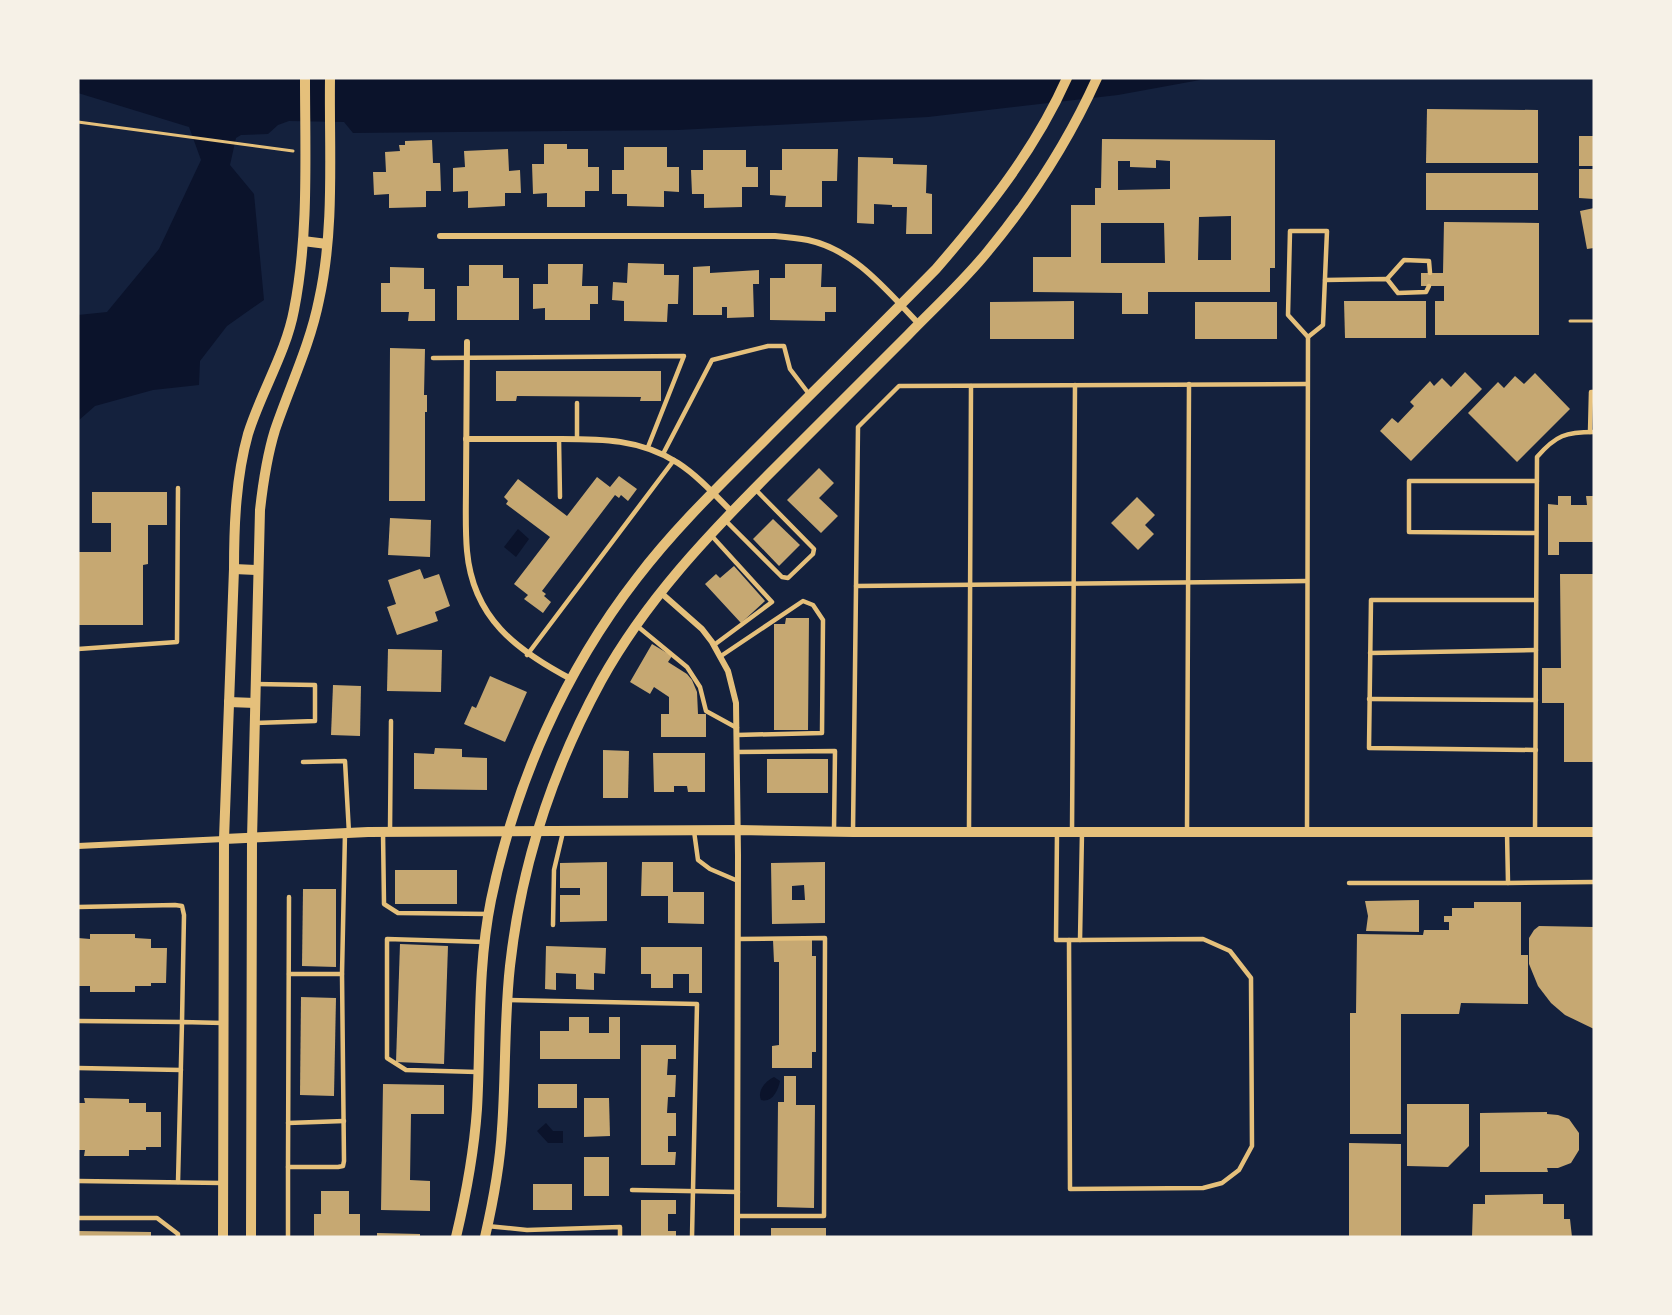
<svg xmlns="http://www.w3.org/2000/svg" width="1672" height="1315" viewBox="0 0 1672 1315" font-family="'Titillium Web',sans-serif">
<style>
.water{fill:#0b132b}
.building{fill:#c6a872;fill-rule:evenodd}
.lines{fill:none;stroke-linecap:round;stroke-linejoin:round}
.path{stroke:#e5c07b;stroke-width:3}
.service{stroke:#e5c07b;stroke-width:4.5}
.minor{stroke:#e5c07b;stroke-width:6}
.tertiary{stroke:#e5c07b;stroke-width:10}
</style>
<rect width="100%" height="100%" fill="#14213d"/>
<g class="water">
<path d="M78,78H1211L1118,95L928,117L678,130L353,133L344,122L289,121L278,125L268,134L241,135L236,138L230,165L254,194L264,300L227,326L200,361L199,385L153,390L95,406L78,421V315L107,312L159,249L201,160L189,127L78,93Z"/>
<path d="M518,529L529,539L516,557L504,547Z"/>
<path d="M774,1077L780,1081C778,1091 772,1103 761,1100C757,1091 765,1081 774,1077Z"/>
<path d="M546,1123L553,1131H563V1143H548L537,1131Z"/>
</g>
<g class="building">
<path d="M1427,109L1538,110V163H1426Z"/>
<rect x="1579" y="136" width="15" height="30"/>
<path d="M1102,139L1275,140V268H1270V292H1148V314H1122V293L1033,292V257H1071V205H1095V188H1101ZM1156,160L1170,161V189L1118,190V161H1130V167L1156,168ZM1231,216V260H1198L1199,217ZM1101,223H1164L1165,263H1101Z"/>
<path d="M432,140L433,163H440L441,191H426V207L389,208V194L374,195L373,172H386L385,152L400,151L399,145H405V141Z"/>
<path d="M544,144H567V149H588V167H599V191H585V207H547V193L533,194L532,164H544Z"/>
<path d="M624,147H667V167H679V192L664,191V207L627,206V194H612V170H624Z"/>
<path d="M508,149L509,171L520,170L521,193H505V206L468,208V191L453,192V168L465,167L464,151Z"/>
<path d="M782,149H838L837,181H822V207H785L786,196L770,195V170H782Z"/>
<path d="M703,150H746V167H758V187H742V207L704,208V194H692L691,170H703Z"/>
<path d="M858,157L893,158V164L927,165L926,193L932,194V234H906L907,207H892V205L874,204V224L857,223Z"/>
<path d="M1579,169H1594V199L1579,198Z"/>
<rect x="1426" y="173" width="112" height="37"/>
<path d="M1594,208V248L1587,249L1580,211Z"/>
<path d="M1444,222L1539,223V335H1435V301H1444V286H1421V273H1443Z"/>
<path d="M628,263L664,264V275H679L678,304H668L667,322L624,321V301L612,300L613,282L627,283Z"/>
<path d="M548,264H583L582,286H598V304H590V320H545V308L533,309V284H548Z"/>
<path d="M785,264H822L821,287H836V312H825V321L770,320V278H785Z"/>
<path d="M469,265H503V278H519V320H457V286H469Z"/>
<path d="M710,266V273L759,270V284H753L754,317L727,318V307H722V315H693V267Z"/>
<path d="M390,267L424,268V289H435V321H408L409,312H381V283H390Z"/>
<path d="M1074,301V339H990V302Z"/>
<path d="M1344,301H1426V338H1345Z"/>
<rect x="1195" y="302" width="82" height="37"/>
<path d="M390,348L425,349L424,395H427V412H425V501H389Z"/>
<path d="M496,371H661V401H640L641,397L517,396L516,401H496Z"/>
<path d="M1465,372L1482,389L1411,461L1380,431L1392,418L1398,423L1414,406L1410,402L1430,381L1434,386L1442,378L1451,387Z"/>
<path d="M1535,373L1570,409L1517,462L1468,413L1498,382L1504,388L1515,376L1524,384Z"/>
<path d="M819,468L834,483L819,498L838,516L821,533L787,500Z"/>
<path d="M619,476L637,489L628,501L621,495L619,498L615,495L542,591L546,594L544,596L551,602L543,613L524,599L528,595L514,584L550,537L506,504L508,501L504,497L518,479L567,516L597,477L610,487Z"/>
<path d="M92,492H167V525H148V564L143,565V625H78L79,552H111V523H92Z"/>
<path d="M1558,496H1571V505H1587L1586,496H1594V542H1559V555H1548V504L1558,505Z"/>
<path d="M1137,497L1155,515L1145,525L1154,534L1138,550L1111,523Z"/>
<path d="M390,518L431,520L430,557L388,555Z"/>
<path d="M773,519L800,545L779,566L753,539Z"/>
<path d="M734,566L765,601L741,623L705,584L716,574L720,578Z"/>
<path d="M420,569L424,579L439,574L450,606L435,612L438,621L397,635L387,607L396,604L388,580Z"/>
<path d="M1560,574H1594V762H1564V703H1542V668H1561Z"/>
<path d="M786,618H809L808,730H774V624H785Z"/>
<path d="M652,644L672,656L668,662L687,674L692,680L697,692L698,714H706V737H661V714H669V697L654,687L650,694L630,682Z"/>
<path d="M388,649L442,650L441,692L387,691Z"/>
<path d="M490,676L527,692L505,742L464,724L472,706L476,708Z"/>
<path d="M333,685L361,686L360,736L331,735Z"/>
<path d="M435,748L462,749V757L487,758V790L414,789V753L434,754Z"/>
<path d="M603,750L629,751L628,798H603Z"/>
<path d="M653,753H705V792H688L687,786H674V792H654Z"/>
<rect x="767" y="759" width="61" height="34"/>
<path d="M607,862V921L560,922V895H580V888H560V863Z"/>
<path d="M642,862H673V892H704V924L668,923V896H641Z"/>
<path d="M825,862V923L772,924L771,863ZM804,885L805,900H792V886Z"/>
<rect x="395" y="870" width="62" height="34"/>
<path d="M303,889H336V967L302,966Z"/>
<path d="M1419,900V932L1366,931L1368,916L1365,901Z"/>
<path d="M1474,902H1521V955H1528V1004L1461,1003L1459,1014H1401V1134H1350V1013H1356L1357,934L1423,935L1424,930H1449V922H1444V916H1452V908H1474Z"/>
<path d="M1539,926L1594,927V1029L1565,1015L1551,1003L1538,986L1529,964V938L1534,930Z"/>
<path d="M90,934H135V938L151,939V948H167L166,983H151V986H135V992H90V986H78V938L90,939Z"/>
<path d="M773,940H812V956H816V1052H812V1068H772V1046L779,1045V962H774Z"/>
<path d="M400,944L448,946L444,1064L396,1062Z"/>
<path d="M546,946L606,948L605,974L594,973V990L576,989V974L556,973V990L545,989Z"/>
<path d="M641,947H702V993H689V974H673V988H651V974H641Z"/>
<path d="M301,997L336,998L334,1096L300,1095Z"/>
<path d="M569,1017H589V1033H609V1017H620V1059H540V1031H569Z"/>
<path d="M641,1045H676V1059H668L667,1075H676L675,1097H668L667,1113H676V1136H668V1152H676L675,1165H641Z"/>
<path d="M784,1076H796V1105H815L814,1208L777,1207L778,1102H784Z"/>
<path d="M383,1084L444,1085V1114H411L410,1180L430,1181V1211L381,1210Z"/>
<rect x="538" y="1084" width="39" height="24"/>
<path d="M84,1098L129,1099V1103H146V1112H161V1147H146V1150H129V1156H84L85,1150H78V1103H85Z"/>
<path d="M584,1098H609L610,1136L584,1137Z"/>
<path d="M1407,1104H1469V1146L1448,1167L1407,1166Z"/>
<path d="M1547,1112V1114L1558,1115L1569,1119L1579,1133V1150L1571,1163L1558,1168H1547L1548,1172H1480V1113Z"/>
<path d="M1349,1143L1401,1144V1237H1349Z"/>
<rect x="584" y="1157" width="25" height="39"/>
<rect x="533" y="1184" width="39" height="26"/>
<path d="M321,1191H349V1214H360V1237H314V1214H321Z"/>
<path d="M1543,1194V1204H1564V1219H1570L1572,1237H1472L1473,1204H1485V1195Z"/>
<path d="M641,1200H676V1214H668V1231H676V1237H641Z"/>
<rect x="771" y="1228" width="55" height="9"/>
<path d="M78,1231L151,1232V1237H78Z"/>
<path d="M377,1233L420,1234V1237H377Z"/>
</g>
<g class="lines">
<g class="path">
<path d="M78,122L293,151"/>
<path d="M1570,321H1594"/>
</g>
<g class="service">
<path d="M1290,231H1327L1323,325L1308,337L1288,315Z"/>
<path d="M1387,279L1404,260L1429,261L1430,273"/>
<path d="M1325,280L1387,279L1398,293L1426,292L1429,286"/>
<path d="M433,358L684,356L648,447"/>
<path d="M1590,432L1591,392H1594"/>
<path d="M559,439L560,497"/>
<path d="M577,439V403"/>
<path d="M663,454L712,360L768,346H784L790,369L809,394"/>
<path d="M725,520L782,577L788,578L813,554L814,549L755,489"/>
<path d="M1536,533L1409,532V481H1537"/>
<path d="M710,534L772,602L714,645"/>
<path d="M856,586L1307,581"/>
<path d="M636,625L687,667L700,687L706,711L737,728"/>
<path d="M78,649L177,642L178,488"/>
<path d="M1370,653L1536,650"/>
<path d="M527,655L674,460"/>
<path d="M721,656L803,601L813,605L823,620L822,733L737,735"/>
<path d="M255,684L315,685V721L255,723"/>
<path d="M1369,699L1536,700"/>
<path d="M1536,750L1369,748L1371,600H1536"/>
<path d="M737,752L835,751L834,831"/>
<path d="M303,762L345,761L349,833"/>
<path d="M969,830L971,386"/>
<path d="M694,831L698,860L710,869L738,881"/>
<path d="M853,831L858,427L899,386L1307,384"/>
<path d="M383,832L384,904L398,913L489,914"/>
<path d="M390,832L391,721"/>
<path d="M1057,832L1056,940H1080L1082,832"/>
<path d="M1072,832L1075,385"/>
<path d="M1187,832L1189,384"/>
<path d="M1307,832L1308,337"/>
<path d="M1535,832L1537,457C1556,435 1566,432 1594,432"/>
<path d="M1349,883H1508L1507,832"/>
<path d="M1508,883L1594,882"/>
<path d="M289,897L288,1167H338L343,1166L344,1161L342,974L345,833"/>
<path d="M78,907L175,905L182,906L184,915L182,1022L78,1021"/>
<path d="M553,925L554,870L563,832"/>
<path d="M1069,940L1070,1189L1203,1188L1222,1183L1239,1170L1252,1146L1251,978L1230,951L1203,939L1080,940"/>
<path d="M289,974H342"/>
<path d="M508,1000L697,1004L692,1237"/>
<path d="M78,1068L181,1070"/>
<path d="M477,1072L406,1070L387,1058V939L485,942"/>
<path d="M288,1123L344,1121"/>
<path d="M288,1167V1237"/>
<path d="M78,1181L222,1183"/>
<path d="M178,1182L182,1022L223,1023"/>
<path d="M632,1190L738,1192"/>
<path d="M737,1216H824L825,938L738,939"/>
<path d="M78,1218H157L178,1234V1237"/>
<path d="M487,1226L527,1230L620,1227V1237"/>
</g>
<g class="minor">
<path d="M440,236H775C786,237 797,238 808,240C855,250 887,291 919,324"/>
<path d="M467,342C467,389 466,436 466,483C466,506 465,529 467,551C473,618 516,650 571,679"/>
<path d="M466,439C494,439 522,439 549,439C595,439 638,437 678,463C698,476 715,495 732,512"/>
<path d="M660,592L702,629L712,642L728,671L736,703L738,855L737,1237"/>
<path d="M78,846L224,839"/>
</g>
<g class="tertiary">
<path d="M303,241L327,244"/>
<path d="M234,569L257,570"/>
<path d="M229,702L255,703"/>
<path d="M224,839L368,832L738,830L853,832H1594"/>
<path d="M223,1237L224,839L234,569C234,524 236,477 248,434C261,392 286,353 294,310C309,234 305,155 305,78"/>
<path d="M251,1237L252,839L260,510C263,483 267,456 275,430C290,386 310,345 319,300C335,228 329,151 330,78"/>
<path d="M456,1237C466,1195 474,1152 477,1109C481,1039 477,969 491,900C515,784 564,672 637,578C675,528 720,485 764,441C821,384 879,327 936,269C987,210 1035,150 1067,78"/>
<path d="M485,1237C493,1202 500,1165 502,1129C506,1075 504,1020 510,966C521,866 553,769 601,681C646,600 708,535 773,470C818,425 863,380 908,335C935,307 964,281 988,251C1032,198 1069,140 1097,78"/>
</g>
</g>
<rect width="1672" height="1315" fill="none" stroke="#f6f1e7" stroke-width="159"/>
</svg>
